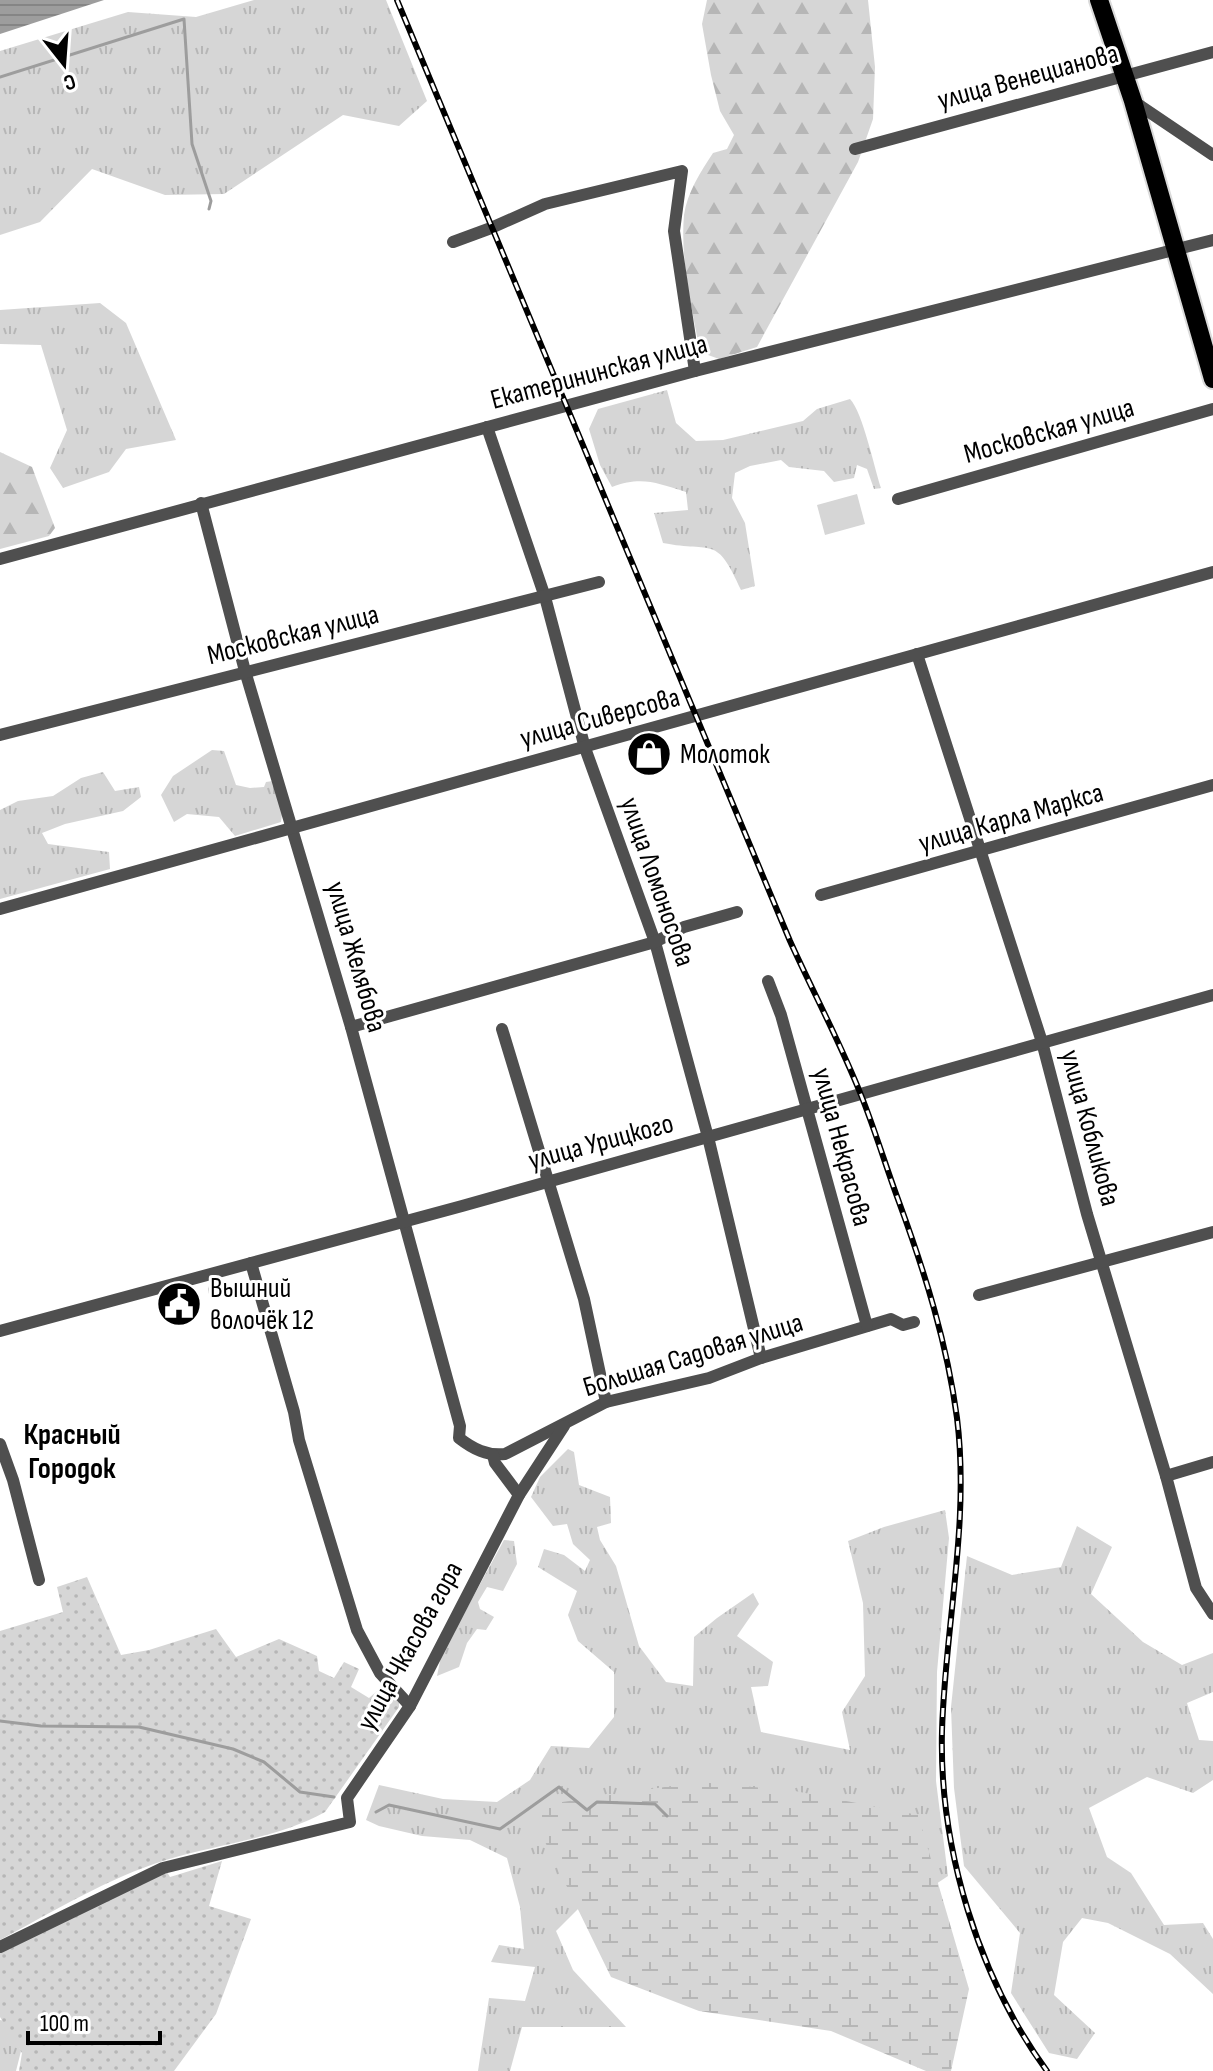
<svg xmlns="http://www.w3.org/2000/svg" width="1213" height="2071" viewBox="0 0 1213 2071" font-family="'Sofia Sans Condensed',sans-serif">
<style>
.grass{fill:url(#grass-tufts)}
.forest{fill:url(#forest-firs)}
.wetland{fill:url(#wetland-marsh)}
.park{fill:url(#park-dots)}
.pitch{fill:#d6d6d6}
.water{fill:url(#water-rules)}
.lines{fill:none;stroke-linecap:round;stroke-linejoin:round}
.stream{stroke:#9d9d9d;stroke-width:3}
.highway-casing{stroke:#dbdbdb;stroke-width:22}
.minor{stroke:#4f4f4f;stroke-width:12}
.highway{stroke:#000;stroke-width:18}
.rail-casing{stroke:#000;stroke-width:6}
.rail{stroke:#fff;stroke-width:3;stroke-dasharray:9;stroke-linecap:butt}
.labels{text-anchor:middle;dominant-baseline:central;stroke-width:6;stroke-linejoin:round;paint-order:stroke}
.street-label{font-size:28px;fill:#000;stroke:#fff}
.poi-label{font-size:28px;fill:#000;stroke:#fff;text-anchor:start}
.neighbourhood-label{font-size:30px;font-weight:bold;fill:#000;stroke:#fff}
</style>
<defs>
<pattern id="grass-tufts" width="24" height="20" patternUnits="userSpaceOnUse" patternTransform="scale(2)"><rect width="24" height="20" fill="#d6d6d6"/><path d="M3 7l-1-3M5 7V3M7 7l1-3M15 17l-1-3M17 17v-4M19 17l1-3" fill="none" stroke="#b6b6b6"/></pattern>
<pattern id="forest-firs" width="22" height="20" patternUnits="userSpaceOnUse" patternTransform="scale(2)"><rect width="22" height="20" fill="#d6d6d6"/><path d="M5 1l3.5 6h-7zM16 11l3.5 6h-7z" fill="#b6b6b6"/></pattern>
<pattern id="wetland-marsh" width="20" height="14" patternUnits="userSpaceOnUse" patternTransform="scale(2)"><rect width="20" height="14" fill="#d6d6d6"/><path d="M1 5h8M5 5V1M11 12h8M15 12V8" fill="none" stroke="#b6b6b6"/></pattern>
<pattern id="park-dots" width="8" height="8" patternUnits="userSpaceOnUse" patternTransform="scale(2)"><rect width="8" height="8" fill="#d6d6d6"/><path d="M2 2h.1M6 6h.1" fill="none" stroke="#b6b6b6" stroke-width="1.8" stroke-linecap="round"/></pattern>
<pattern id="water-rules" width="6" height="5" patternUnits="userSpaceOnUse" patternTransform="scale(2)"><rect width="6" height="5" fill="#9d9d9d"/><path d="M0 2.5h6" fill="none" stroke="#858585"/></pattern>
</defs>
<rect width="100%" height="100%" fill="#fff"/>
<g class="grass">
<path d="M254,0H386L427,101L399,126L343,115L224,194L165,195L92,169L40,222L0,235V51L128,12L196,17Z"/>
<path d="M100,303L126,323L176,440L126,449L109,472L63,488L50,468L67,430L41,345L0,344V310Z"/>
<path d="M667,390L676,423L696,441L723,440L803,421L817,409L850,399C863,413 874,467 881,488L874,489L867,469L857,465L854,478L834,482L824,471L789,467L781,460L750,466L735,473L732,498L745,523L755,586L741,590C716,534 714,553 663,543L654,513L688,510L686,492C656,483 642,476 612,487L600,465L589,429L598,409Z"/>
<path d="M212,750L224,751L236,785L250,788L264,787L266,782L273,781L283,807L281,822L235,836L219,817L187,814L174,822L161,795L173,776Z"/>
<path d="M103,772L115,791L139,787L141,797L123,811L65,824L42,833L48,844L109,852L110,869L0,899V810L18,801L53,796L81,778Z"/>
<circle cx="217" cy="1290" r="9"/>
<path d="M568,1449L574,1452L579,1485L610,1497L611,1523L597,1527L600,1540L616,1566L639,1646L666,1682L693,1686L694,1637L717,1618L753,1593L759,1604L737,1636L773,1662L768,1686L751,1687L761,1732L850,1750L842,1712L865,1676L863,1603L848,1541L884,1527L945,1510L949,1538L937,1672L936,1781L948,1876L903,1906L618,1869L556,1931L573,1970L626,2027H522L510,2071H478L489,1998L525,2001L535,1967L491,1962L499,1945L524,1949L520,1907L507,1858L470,1840L422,1836L379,1826L366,1820L379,1785L443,1799L497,1802L530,1780L551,1746L589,1748L614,1717V1672L578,1641L568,1615L577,1591L538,1567L544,1549L564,1555L585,1571L590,1560L573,1544L567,1524L553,1526L531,1497L540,1477Z"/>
<path d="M1077,1526L1112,1547L1091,1594L1143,1642L1182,1665L1213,1653V1692L1187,1703L1199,1740L1213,1741V1780L1193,1793L1147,1777L1089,1808L1107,1857L1131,1873L1164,1925L1203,1923L1213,1939V1994L1170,1954L1108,1923L1082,1918L1063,1942L1054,1995L1095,2033L1077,2059L1049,2053L1011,1993L1020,1933L964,1866L954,1788L951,1707L967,1556L1012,1575L1061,1567Z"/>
<path d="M504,1540L514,1541L517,1564L503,1591L487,1587L478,1602L480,1609L494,1617L486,1630L477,1629L467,1643L459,1667L437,1676L441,1656Z"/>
<path d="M0,2020L5,2021L21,2051L16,2071H0Z"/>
</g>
<g class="forest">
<path d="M707,0H868L875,67L873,119L858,162L757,347L719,359L700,352C692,308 680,260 684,215C687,193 701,171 713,153L727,149L734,135L720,111L711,75L702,24Z"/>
<path d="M0,452L32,467L55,528L49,536L0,549Z"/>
</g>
<path class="wetland" d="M699,1782L795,1791L918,1815L969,1989L951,2071H926L831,2031L699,2011L611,1977L528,1807Z"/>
<g class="park">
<path d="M87,1577L121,1655L149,1650L216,1629L236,1657L279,1639L317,1656L319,1671L334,1678L344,1662L359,1669L351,1687L369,1698L384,1685L399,1701V1707L325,1812C276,1839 218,1844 166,1860C108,1878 54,1911 0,1940V1631L63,1612L57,1587Z"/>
<path d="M222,1861L209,1906L251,1919L216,2014L174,2071H19L22,2053L0,2017V1952L167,1872L170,1877Z"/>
</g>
<path class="pitch" d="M857,494L865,524L825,535L817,505Z"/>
<path class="water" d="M0,0H104L0,34Z"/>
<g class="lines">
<g class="stream">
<path d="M0,77L184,19L192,144L211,201L209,209"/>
<path d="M0,1721L41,1726L139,1727L233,1749L264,1762L300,1792L334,1797"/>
<path d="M376,1812L389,1805L500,1829L559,1787L587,1810L597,1802L655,1804L667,1816"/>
</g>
<g class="highway-casing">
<path id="highway" d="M1099,0L1133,101L1213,379"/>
</g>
<g class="minor">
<path d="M1133,101L1213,155"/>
<path d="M855,149L1213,52"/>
<path d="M453,242L491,228L545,204L682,171L674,231L695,371"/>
<path d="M487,427L545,597L585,748L655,942L708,1137L761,1358"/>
<path d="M898,499L1213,409"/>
<path d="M201,503L245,671L351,1027L460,1426L459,1438C473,1449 487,1456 505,1454L606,1402L709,1378L761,1358L891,1319L903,1325L914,1322"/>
<path d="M0,559L695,371L1213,240"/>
<path d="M917,654L1042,1042L1087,1214L1166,1476L1196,1588L1213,1614"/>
<path d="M0,735L599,582"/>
<path d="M821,895L1213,785"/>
<path d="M0,909L1213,572"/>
<path d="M768,981L781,1015L867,1326"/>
<path d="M351,1027L655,942L684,927L737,912"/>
<path d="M502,1029L584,1299L606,1402"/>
<path d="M251,1263L294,1412L299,1440L357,1630L380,1673L410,1706"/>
<path d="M979,1295L1213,1232"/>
<path d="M0,1331L462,1206L1213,995"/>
<path d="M0,1444L13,1480L39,1580"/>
<path d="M493,1455L495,1463L519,1495"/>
<path d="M1166,1476L1213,1462"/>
<path d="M0,1947L163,1868L350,1822L347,1798L410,1706L519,1495L564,1426"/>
</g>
<use href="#highway" class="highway"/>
<g class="rail-casing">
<path id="rail" d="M397,0L790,941C813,992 840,1042 861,1095C875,1130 886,1167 899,1202C925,1273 947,1343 957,1418C970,1523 945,1626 942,1731C939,1847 978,1977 1047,2071"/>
</g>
<use href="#rail" class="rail"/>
</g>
<defs>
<g id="shop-disc" transform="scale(2.3)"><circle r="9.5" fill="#000" stroke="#fff"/><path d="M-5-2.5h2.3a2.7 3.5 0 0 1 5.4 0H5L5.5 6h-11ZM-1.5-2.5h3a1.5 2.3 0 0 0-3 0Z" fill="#fff"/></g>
<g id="civic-disc" transform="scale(2.3)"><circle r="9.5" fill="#000" stroke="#fff"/><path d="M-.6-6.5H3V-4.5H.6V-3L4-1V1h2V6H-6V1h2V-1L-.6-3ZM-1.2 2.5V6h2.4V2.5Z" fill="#fff"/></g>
</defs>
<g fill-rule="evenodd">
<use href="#shop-disc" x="649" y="754"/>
<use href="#civic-disc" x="179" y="1304"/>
</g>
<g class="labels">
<g class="street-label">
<text transform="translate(1028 77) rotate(-15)">улица Венецианова</text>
<text transform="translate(599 372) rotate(-15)">Екатерининская улица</text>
<text transform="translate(1049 431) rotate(-16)">Московская улица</text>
<text transform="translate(293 635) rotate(-14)">Московская улица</text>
<text transform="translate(600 718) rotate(-15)">улица Сиверсова</text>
<text transform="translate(1011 818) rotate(-16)">улица Карла Маркса</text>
<text transform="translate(657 882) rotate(71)">улица Ломоносова</text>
<text transform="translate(356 957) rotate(74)">улица Желябова</text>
<text transform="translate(1090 1128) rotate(75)">улица Кобликова</text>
<text transform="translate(601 1142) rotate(-15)">улица Урицкого</text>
<text transform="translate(842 1147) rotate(75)">улица Некрасова</text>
<text transform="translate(693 1355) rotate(-17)">Большая Садовая улица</text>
<text transform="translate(410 1646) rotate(-61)">улица Чкасова гора</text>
</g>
<g class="poi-label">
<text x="680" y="754">Молоток</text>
<text x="210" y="1288">Вышний<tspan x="210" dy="32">волочёк 12</tspan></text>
</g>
<g class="neighbourhood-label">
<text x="72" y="1435">Красный<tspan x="72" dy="34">Городок</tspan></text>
</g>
</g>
<g transform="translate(64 64) rotate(163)" stroke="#ffffff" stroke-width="6" paint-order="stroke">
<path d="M0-6L14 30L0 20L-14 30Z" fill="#000000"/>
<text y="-12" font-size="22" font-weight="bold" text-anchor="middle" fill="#000000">С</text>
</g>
<path d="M28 2031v12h132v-12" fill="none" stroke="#000000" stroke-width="4"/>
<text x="40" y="2031" font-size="24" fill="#000000" stroke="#ffffff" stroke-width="6" paint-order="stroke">100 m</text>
</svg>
